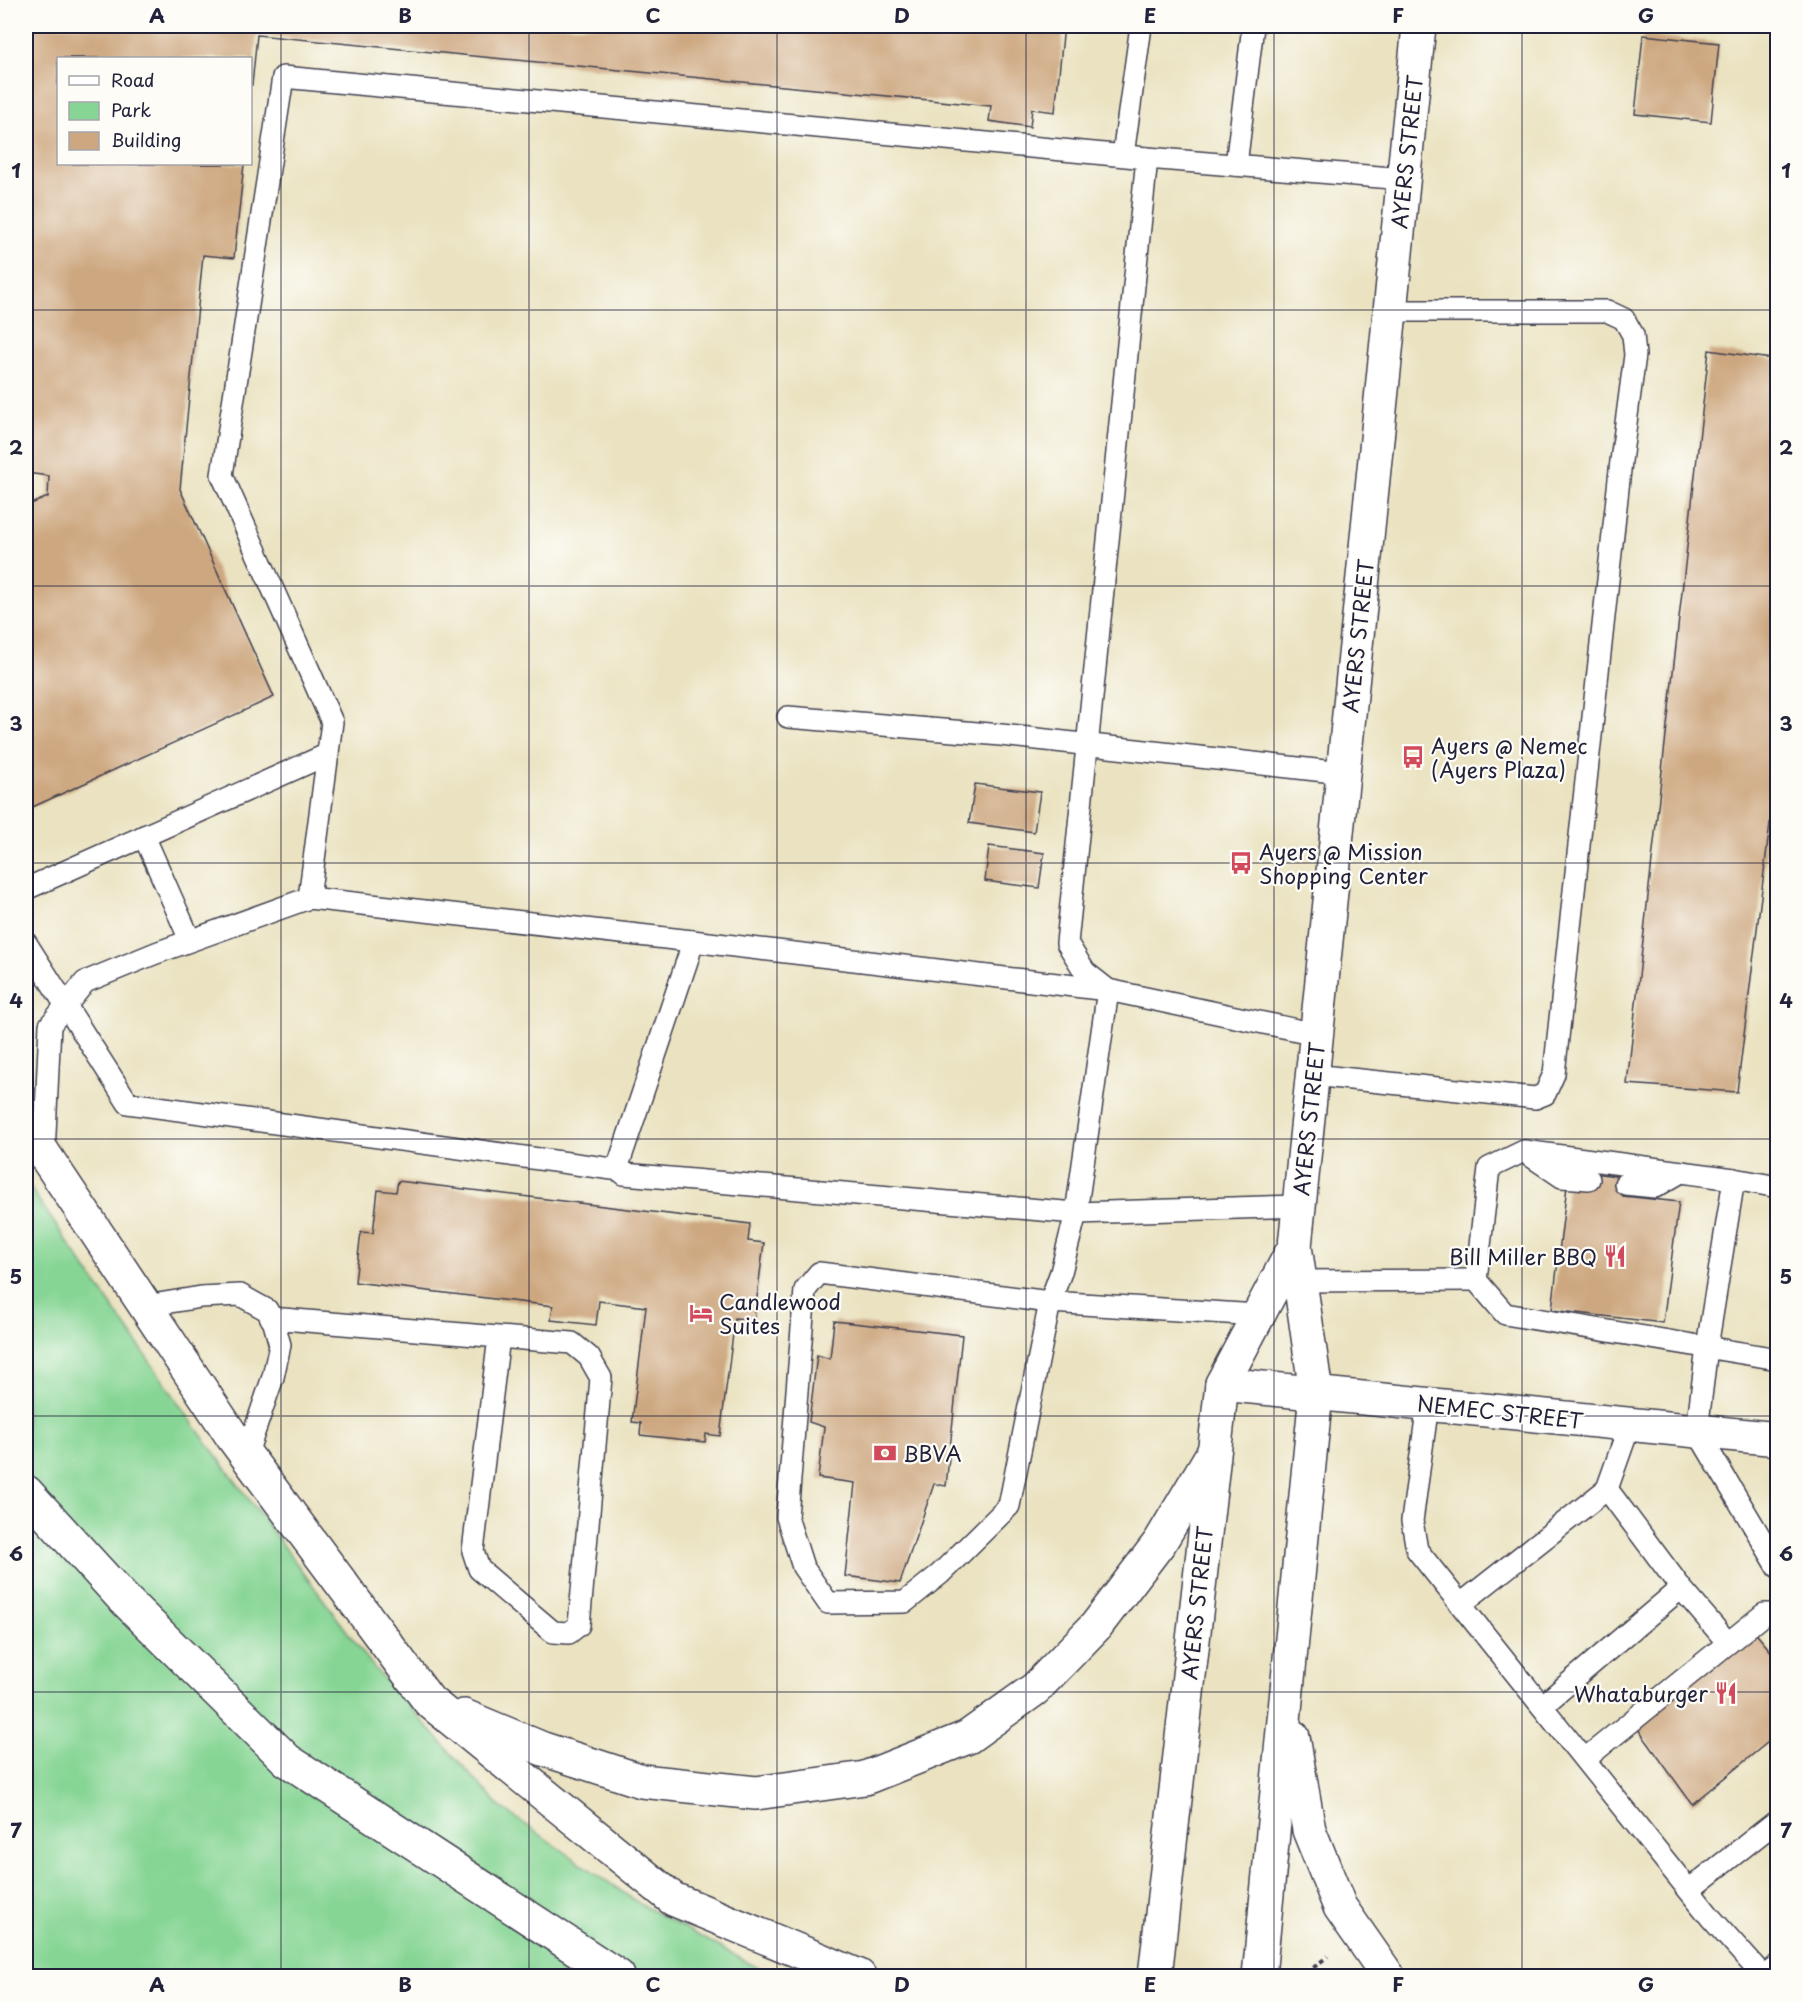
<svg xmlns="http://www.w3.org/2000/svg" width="1803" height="2002" viewBox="0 0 1803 2002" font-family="'Playpen Sans',sans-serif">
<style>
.green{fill:#86d594;stroke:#547c68;stroke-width:1.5}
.building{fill:#cda780}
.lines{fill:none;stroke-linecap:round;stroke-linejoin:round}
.lane-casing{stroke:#403f4f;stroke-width:24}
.street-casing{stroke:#403f4f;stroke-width:36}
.secondary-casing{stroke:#403f4f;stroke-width:36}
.highway-casing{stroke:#403f4f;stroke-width:36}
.path{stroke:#403f4f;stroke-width:4;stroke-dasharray:4.5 4.5;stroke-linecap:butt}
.lane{stroke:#fff;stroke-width:21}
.street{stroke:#fff;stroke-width:33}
.secondary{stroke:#fff;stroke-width:33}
.highway{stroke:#fff;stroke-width:33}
.grid{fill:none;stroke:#22223b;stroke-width:1.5;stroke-opacity:0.55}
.labels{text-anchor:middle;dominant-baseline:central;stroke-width:4.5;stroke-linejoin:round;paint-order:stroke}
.street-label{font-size:21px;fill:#22223b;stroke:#fdfcf7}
.poi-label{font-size:21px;fill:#22223b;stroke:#fdfcf7;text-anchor:start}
.neatline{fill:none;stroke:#22223b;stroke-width:2}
.grid-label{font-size:20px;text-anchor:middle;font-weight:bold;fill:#22223b}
</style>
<rect width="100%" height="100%" fill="#fdfcf7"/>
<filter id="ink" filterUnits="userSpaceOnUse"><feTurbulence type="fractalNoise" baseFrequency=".0167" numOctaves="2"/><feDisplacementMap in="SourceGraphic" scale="12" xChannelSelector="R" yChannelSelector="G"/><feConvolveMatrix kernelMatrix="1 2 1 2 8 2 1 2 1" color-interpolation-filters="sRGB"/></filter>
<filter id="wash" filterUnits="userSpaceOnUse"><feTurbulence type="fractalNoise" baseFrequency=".008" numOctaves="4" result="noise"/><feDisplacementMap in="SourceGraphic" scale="24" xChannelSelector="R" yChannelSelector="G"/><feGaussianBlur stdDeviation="1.35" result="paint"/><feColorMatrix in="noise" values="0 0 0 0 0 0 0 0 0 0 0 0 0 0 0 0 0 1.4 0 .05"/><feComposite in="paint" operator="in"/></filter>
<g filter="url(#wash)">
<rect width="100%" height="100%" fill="#eae2c0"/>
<path class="green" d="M26,1182L196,1428L375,1669L500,1807L640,1904L760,1969L783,1976H26Z"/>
<g id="blocks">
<g class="building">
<path d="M26,26H1064L1055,112L1032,109L1030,127L989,121L991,106L257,35L252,85H250V58H58V164H244L234,258L203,255L180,489L274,697L26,810V506L48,497L49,476L26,473Z"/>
<path d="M1643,35L1719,43L1711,122L1635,114Z"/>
<path d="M1709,350L1778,360V800L1773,799L1737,1092L1627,1084Z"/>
<path d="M975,784L1040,792L1034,832L969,823Z"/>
<path d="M989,846L1044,853L1039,888L985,881Z"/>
<path d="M1590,1173L1626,1177L1623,1196L1679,1202L1663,1323L1552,1310L1567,1186Z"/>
<path d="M398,1181L750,1224L748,1241L764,1243L754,1320L735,1318L720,1436L706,1434L705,1442L640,1435L641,1423L632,1422L646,1307L599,1301L596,1325L551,1320L553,1306L355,1282L361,1232L373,1233L378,1190L396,1192Z"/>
<path d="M834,1321L962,1335L946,1486L934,1484L900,1583L845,1576L855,1483L818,1478L824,1427L809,1422L817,1355L830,1359Z"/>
<path d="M1753,1630L1778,1660V1734L1692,1804L1635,1725Z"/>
</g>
</g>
</g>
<g filter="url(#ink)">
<use href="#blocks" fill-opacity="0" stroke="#403f4f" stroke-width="1.5"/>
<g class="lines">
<g class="lane-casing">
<g id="lane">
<path d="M1123,155L1141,26"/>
<path d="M1236,165L1253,26"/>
<path d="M788,717L1001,735L1343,773"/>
<path d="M144,836L190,940"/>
<path d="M26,889L328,754"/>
<path d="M309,898L332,722L222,475L283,77L1147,158"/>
<path d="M692,941L1108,990L1076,1213L1061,1272L1050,1302L1009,1506L940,1574L905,1602L828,1603L803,1567L787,1517L805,1290L819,1273L1050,1302L1258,1315"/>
<path d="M26,943L128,1103L620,1170"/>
<path d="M1316,1034L1108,990L1085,972L1067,943L1147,158L1404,179"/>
<path d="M1312,1075L1535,1098L1545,1094L1554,1074L1621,461L1635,355L1633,335L1624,319L1607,311H1390"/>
<path d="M1528,1154L1562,1177L1589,1179"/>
<path d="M44,1155L50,1025L85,982L156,953L309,898L692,941L689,955L619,1163L620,1170L624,1174L1076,1213L1299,1206"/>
<path d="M1734,1179L1707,1347L1697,1431L1778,1567"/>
<path d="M1625,1184L1655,1187L1681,1172"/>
<path d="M1778,1187L1734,1179L1524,1151L1489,1168L1476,1280L1505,1314L1778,1359"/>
<path d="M1300,1281L1476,1280"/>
<path d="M146,1306L201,1297L240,1295L267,1310L274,1323L280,1345L273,1377L246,1456"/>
<path d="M271,1318L572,1343L589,1357L601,1378L579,1625L569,1633L553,1632L479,1569L473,1551L499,1337"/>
<path d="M1428,1404L1412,1521L1417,1550L1711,1918L1763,1976"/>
<path d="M1681,1588L1728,1643"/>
<path d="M1461,1604L1607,1489L1630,1424"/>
<path d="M1542,1706L1681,1588L1607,1489"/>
<path d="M1585,1759L1764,1614H1775L1778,1617"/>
<path d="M1689,1890L1778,1820"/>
<path d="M1763,1976L1778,1965"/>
</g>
</g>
<g class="street-casing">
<path id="street" d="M1222,1384L1778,1439"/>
</g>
<g class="secondary-casing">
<g id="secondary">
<path d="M26,1127L234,1439L429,1701L673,1899L859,1976"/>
<path d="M464,1716L543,1749L642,1781L756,1793L865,1778L968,1737L1035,1689L1096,1626L1160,1542L1213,1453"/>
<path d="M1293,1737L1309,1830L1340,1907L1388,1976"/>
<path d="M1155,1976L1222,1384L1295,1246"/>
<path d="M1259,1976L1316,1393L1295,1246L1419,26"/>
</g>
</g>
<g class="highway-casing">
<path id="highway" d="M26,1492L121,1596L287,1760L618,1976"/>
</g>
<path class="path" d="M1310,1976L1313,1968L1328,1956"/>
<use href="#lane" class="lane"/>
<use href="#street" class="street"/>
<use href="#secondary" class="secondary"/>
<use href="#highway" class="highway"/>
</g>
</g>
<path class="grid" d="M281,26V1976M529,26V1976M777,26V1976M1026,26V1976M1274,26V1976M1522,26V1976M26,310H1778M26,586H1778M26,863H1778M26,1139H1778M26,1416H1778M26,1692H1778"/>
<defs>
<g id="bus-bare" transform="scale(1.8)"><path d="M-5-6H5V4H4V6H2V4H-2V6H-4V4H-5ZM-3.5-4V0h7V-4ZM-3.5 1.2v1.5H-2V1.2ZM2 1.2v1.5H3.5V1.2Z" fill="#d1495b" stroke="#fdfcf7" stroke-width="2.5" paint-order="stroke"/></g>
<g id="restaurant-bare" transform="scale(1.8)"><path d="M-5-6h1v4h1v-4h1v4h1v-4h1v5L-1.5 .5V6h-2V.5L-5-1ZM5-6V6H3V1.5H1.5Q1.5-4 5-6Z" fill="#d1495b" stroke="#fdfcf7" stroke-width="2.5" paint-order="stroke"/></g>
<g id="hotel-bare" transform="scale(1.8)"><path d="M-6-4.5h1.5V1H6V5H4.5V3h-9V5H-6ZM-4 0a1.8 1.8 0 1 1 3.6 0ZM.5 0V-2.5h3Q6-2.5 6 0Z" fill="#d1495b" stroke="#fdfcf7" stroke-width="2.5" paint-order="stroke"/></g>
<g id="bank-bare" transform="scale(1.8)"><path d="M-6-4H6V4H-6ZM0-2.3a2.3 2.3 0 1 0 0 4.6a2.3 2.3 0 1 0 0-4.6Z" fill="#d1495b" stroke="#fdfcf7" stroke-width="2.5" paint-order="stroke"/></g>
</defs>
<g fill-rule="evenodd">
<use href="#bus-bare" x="1413" y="757"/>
<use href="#bus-bare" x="1241" y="863"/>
<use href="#restaurant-bare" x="1615" y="1256"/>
<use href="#hotel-bare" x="701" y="1313"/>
<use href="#bank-bare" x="885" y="1453"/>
<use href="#restaurant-bare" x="1726" y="1693"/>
</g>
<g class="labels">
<g class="street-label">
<text transform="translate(1406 152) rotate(-84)">AYERS STREET</text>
<text transform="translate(1357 636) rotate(-84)">AYERS STREET</text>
<text transform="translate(1308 1119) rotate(-84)">AYERS STREET</text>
<text transform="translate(1500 1411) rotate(6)">NEMEC STREET</text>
<text transform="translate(1196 1603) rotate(-84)">AYERS STREET</text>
</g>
<g class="poi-label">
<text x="1431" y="745">Ayers @ Nemec<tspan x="1431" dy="24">(Ayers Plaza)</tspan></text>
<text x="1259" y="851">Ayers @ Mission<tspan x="1259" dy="24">Shopping Center</tspan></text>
<text x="1597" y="1256" text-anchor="end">Bill Miller BBQ</text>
<text x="719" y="1301">Candlewood<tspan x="719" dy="24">Suites</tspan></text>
<text x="903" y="1453">BBVA</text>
<text x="1708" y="1693" text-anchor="end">Whataburger</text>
</g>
</g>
<rect width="1803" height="2002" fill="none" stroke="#fdfcf7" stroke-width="66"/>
<rect x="57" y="57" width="195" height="108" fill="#fdfcf7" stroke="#a5a5ac" stroke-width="1.5"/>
<rect x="69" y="76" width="30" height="9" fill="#ffffff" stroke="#a5a5ac" stroke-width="1.5"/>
<text x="111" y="87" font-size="18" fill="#22223b">Road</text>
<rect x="69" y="102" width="30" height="18" fill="#86d594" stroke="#a5a5ac" stroke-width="1.5"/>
<text x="111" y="117" font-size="18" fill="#22223b">Park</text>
<rect x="69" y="132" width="30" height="18" fill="#cda780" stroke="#a5a5ac" stroke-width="1.5"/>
<text x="111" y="147" font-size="18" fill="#22223b">Building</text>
<rect x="33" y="33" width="1737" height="1936" class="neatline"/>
<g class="grid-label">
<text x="157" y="23">A</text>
<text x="405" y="23">B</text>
<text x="653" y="23">C</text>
<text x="902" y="23">D</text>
<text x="1150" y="23">E</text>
<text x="1398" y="23">F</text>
<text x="1646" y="23">G</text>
<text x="16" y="178">1</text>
<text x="1786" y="178">1</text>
<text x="16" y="455">2</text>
<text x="1786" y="455">2</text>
<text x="16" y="731">3</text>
<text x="1786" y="731">3</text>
<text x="16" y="1008">4</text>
<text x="1786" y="1008">4</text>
<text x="16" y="1284">5</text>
<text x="1786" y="1284">5</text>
<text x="16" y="1561">6</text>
<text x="1786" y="1561">6</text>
<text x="16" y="1838">7</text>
<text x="1786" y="1838">7</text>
<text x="157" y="1992">A</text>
<text x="405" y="1992">B</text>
<text x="653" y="1992">C</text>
<text x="902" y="1992">D</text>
<text x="1150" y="1992">E</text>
<text x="1398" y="1992">F</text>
<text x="1646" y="1992">G</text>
</g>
</svg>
